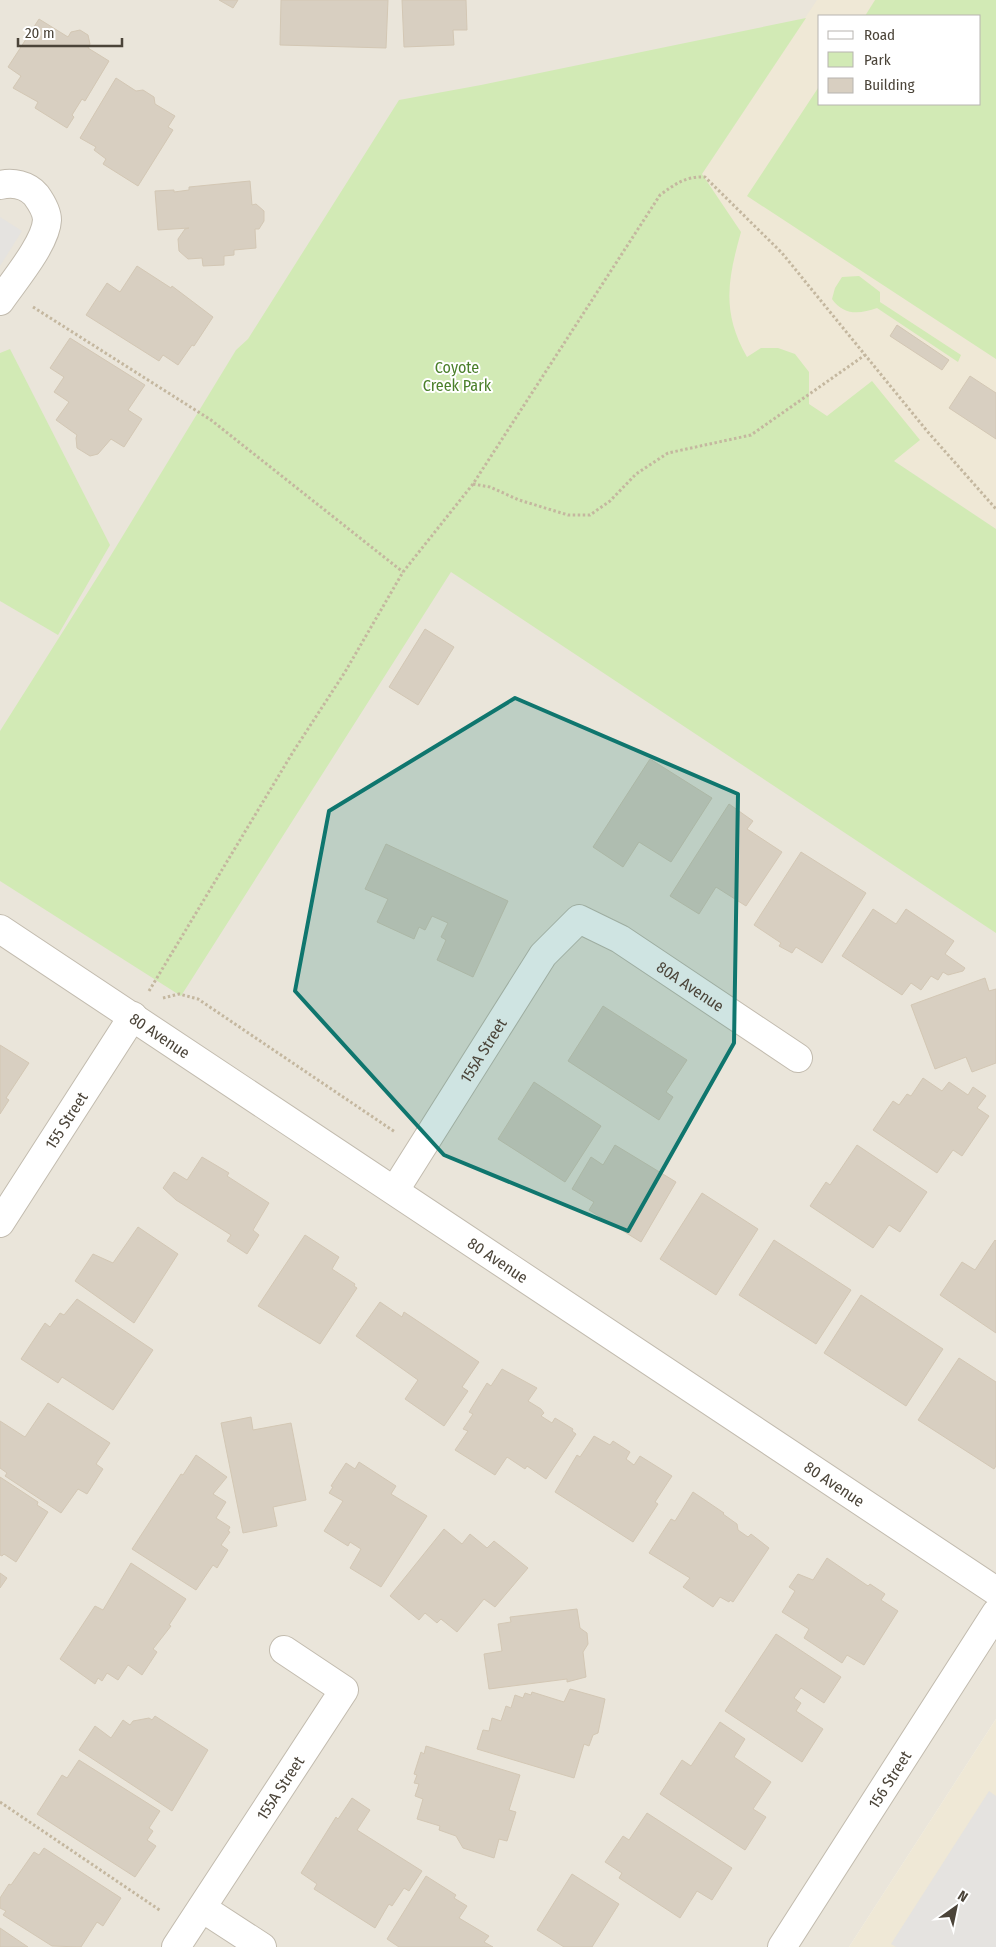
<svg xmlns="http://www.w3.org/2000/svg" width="996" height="1947" viewBox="0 0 996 1947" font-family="'Fira Sans Condensed',sans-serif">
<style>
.residential{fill:#eae5da;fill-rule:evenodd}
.education{fill:#efe8d6;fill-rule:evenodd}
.green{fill:#d2eab5}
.parking{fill:#e5e3e0}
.building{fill:#d8cfc1;stroke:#d3c7b4}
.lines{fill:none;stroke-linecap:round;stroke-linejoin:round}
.street-casing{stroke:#c2bbae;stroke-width:30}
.path{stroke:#c4b79f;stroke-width:3;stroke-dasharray:2.5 2.5;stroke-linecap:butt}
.street{stroke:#fff;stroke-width:28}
.marked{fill:#0f766e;fill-opacity:0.2;stroke:#0f766e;stroke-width:4;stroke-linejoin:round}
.labels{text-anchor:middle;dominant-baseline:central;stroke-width:4;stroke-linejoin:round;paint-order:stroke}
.park-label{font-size:16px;fill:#4a7f2a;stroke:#fff}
.street-label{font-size:16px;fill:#4b4439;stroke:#fff}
</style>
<rect width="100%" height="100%" fill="#f6f3ec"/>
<path class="residential" d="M0,0H996V1719L849,1947H0ZM820,16H980V104H820Z"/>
<g class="education">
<path d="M817,0H996V529L629,284ZM820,16H980V104H820Z"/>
<path d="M996,1719V1947H849Z"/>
</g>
<g class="green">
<path d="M875,0H996V359L747,196L820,85V104H980V16H865Z"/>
<path d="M806,18L702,174L741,232C728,279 721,311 747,357L761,348H778L795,354L809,372V404L827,416L872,381L920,440L894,461L996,529V933L451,572L181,996L0,881V731L105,565L236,350L248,339L399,100L481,85Z"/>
<path d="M859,276L880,292V302L961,355L958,362L877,308C860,314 844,316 832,299L835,288L842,277Z"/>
<path d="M10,349L110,545L58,635L0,601V353Z"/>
</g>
<g class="parking">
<path d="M0,217L22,231L0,266Z"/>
<path d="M989,1791L996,1796V1947H896L891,1944Z"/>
</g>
<g class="building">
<path d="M219,0H238L233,8Z"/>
<path d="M281,0H388L386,48L280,45Z"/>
<path d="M402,0H466L467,30H453L454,45L404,47Z"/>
<path d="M39,19L68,37L71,32L80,30L88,35L90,44L88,48L109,61L85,101L82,99L72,115L74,117L67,128L35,108L38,102L13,88L21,76L8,67Z"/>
<path d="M116,78L136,91L143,90L154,97L155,104L175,116L168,127L173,130L138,186L103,164L106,159L94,150L96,147L80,138Z"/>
<path d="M250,181L252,205L256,204L264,211V221L259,229H255L256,248L234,250V255L224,256V265L203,266L202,258L188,259L179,251L178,239L185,229L189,228L158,230L155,191L174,190V192L189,190V187Z"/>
<path d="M137,266L171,288L172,286L213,317L194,346L192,345L178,365L163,355L159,361L86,315L107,283L120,292Z"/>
<path d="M897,325L949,360L942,370L890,336Z"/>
<path d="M70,338L145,385L128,410L142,419L124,447L111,439L98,454L90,456L77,448L76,438L77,435L56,420L69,402L54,392L64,377L50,368Z"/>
<path d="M970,376L996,393V439L949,408Z"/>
<path d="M425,629L454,647L418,705L389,687Z"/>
<path d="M650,759L712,798L671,862L639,842L623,867L593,847Z"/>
<path d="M729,804L753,821L747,829L782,852L746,906L716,887L699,914L670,896Z"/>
<path d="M386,844L508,901L473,977L437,960L446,940L441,937L448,923L432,916L425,930L419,927L414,939L377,922L388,899L365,889Z"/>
<path d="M801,852L866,893L822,963L796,947L792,953L779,946L781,943L754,925Z"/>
<path d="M873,909L896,924L906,909L954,941L945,954L965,968L963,971L948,975L943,972L938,980L931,976L921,990L911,983L902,995L842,956Z"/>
<path d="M985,978L989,991L996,989V1063L972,1072L966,1057L935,1069L911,1005Z"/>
<path d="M603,1006L687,1060L666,1092L673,1097L659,1120L568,1061Z"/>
<path d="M0,1045L29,1063L6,1098L9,1100L0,1114Z"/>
<path d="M923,1078L942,1091L949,1082L968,1095L973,1087L986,1096L977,1108L989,1116L962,1156L953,1150L937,1173L873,1130L893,1101L899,1105L907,1094L911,1096Z"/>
<path d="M534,1082L601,1126L565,1182L498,1139Z"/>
<path d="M615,1145L676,1182L641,1242L589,1210L594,1202L572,1189L591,1157L603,1165Z"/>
<path d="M857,1145L927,1192L900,1232L889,1225L873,1248L810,1206L826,1182L830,1185Z"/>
<path d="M202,1157L229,1173L227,1176L269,1203L253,1230L259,1235L247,1254L227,1241L231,1235L176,1200L163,1188L174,1172L187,1180Z"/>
<path d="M702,1193L758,1229L716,1295L660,1259Z"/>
<path d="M138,1227L178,1254L134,1323L75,1281L93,1254L113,1263Z"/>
<path d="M305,1235L339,1257L332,1269L355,1284L354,1286L357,1288L320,1344L258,1306Z"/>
<path d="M774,1240L851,1290L816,1344L739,1295Z"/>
<path d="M995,1240L996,1241V1333L940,1295L962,1262L975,1270Z"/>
<path d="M861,1295L943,1349L906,1406L824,1353Z"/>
<path d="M77,1299L153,1350L113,1410L62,1377L58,1383L21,1359L45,1323L50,1327L60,1313L64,1315Z"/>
<path d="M380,1302L402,1317L404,1312L479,1362L462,1387L468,1391L444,1426L405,1399L418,1380L356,1336Z"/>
<path d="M959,1358L996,1382V1466L994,1469L918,1420Z"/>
<path d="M502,1369L537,1388L528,1401L541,1409L544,1413L541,1416L552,1423L555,1418L573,1429L572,1431L576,1434L546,1479L527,1466L525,1469L507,1457L495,1475L455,1450L468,1431L463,1429L473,1414L469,1412L487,1383L491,1386Z"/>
<path d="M48,1403L110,1443L96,1464L103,1469L87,1494L78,1489L61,1513L5,1476L7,1473L0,1468V1421L25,1437Z"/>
<path d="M251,1417L253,1430L291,1423L306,1500L273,1507L277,1526L243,1533L221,1423Z"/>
<path d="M594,1436L610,1445L613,1441L630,1452L626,1459L634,1465L640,1456L672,1476L655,1502L658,1504L633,1542L555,1492L577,1455L580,1457Z"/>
<path d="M196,1455L227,1477L213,1494L226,1502L216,1518L230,1527L228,1531L230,1532L221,1545L228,1550L217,1568L213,1565L196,1590L132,1549L181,1474L183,1475Z"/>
<path d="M359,1462L396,1486L391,1494L427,1516L381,1587L350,1568L361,1549L350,1542L348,1546L324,1531L343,1501L329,1493L333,1487L331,1486L346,1463L355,1469Z"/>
<path d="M0,1477L38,1502L37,1505L48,1512L16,1562L4,1554L2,1556L0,1555Z"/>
<path d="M693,1492L724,1513L723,1514L737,1524L738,1530L748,1537L751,1534L769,1548L733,1602L730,1600L729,1602L720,1597L713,1607L683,1587L690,1578L649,1553L671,1519L675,1521Z"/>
<path d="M444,1529L462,1544L470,1534L487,1548L494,1541L528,1568L495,1607L484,1599L457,1632L441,1619L437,1623L425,1613L419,1620L390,1596Z"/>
<path d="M827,1558L868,1586L870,1584L885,1594L881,1600L898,1611L864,1665L847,1655L842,1663L804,1638L809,1629L782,1612L795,1591L789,1587L798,1574L813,1580Z"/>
<path d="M131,1563L186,1599L169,1625L171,1626L153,1649L157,1652L142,1675L128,1665L118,1680L107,1673L102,1681L98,1678L95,1684L60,1659L95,1606L103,1610Z"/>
<path d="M0,1573L7,1578L0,1588Z"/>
<path d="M577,1609L580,1628L587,1633L588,1644L583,1652L586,1677L567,1682V1679L489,1689L484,1654L502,1651L498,1624L511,1622L510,1617Z"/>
<path d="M776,1634L841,1677L824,1703L801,1688L794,1698L801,1703L796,1711L823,1729L802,1762L725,1711Z"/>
<path d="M570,1689L605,1699L598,1733L593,1735L589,1746L584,1744L574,1778L477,1749L483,1730L489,1731L492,1718L501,1721L506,1706L511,1708L515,1695L523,1698L525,1693L531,1695L532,1692L564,1702Z"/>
<path d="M155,1716L208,1750L172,1811L79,1750L95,1726L111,1738L123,1720L130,1725L133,1721L149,1718L152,1720Z"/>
<path d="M720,1722L745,1739L734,1757L771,1782L753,1809L766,1817L745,1850L660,1794L682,1760L691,1766Z"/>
<path d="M426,1746L520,1775L509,1810L516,1812L507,1841L499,1839L494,1858L463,1848L456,1836L439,1830L440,1826L417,1819L423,1799L415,1796L419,1784L414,1783L417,1775L414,1774L421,1752L424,1754Z"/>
<path d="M79,1760L160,1811L149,1828L153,1831L147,1840L156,1846L135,1877L37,1814L62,1775L67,1778Z"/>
<path d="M352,1798L370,1810L357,1830L422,1871L409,1891L404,1888L392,1906L389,1904L375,1928L314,1889L317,1884L301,1873L336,1817L338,1819Z"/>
<path d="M647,1813L732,1868L712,1900L697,1891L680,1918L619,1878L622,1873L605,1862L623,1836L629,1840Z"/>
<path d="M44,1848L121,1898L103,1926L97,1922L81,1947L52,1946L3,1915L6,1911L0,1908V1898L9,1884L11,1885L34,1852L39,1855Z"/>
<path d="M572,1874L619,1904L592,1947H564L537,1930Z"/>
<path d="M426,1876L456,1895L454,1898L467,1906L459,1918L489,1936L484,1942L493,1947H399L387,1939Z"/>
<path d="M0,1928L28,1947H0Z"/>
</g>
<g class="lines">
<g class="street-casing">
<g id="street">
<path d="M0,185C13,182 27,185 36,195C41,202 47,211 47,220C46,243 13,282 0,301"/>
<path id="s1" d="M0,929L996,1591"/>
<path id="s2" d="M395,1190L543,955L579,919L620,939L798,1058"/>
<path id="s3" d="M0,1223L133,1016"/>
<path d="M202,1908L262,1947"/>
<path id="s4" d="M176,1947L344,1690L284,1650"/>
<path id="s5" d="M782,1947L996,1613"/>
</g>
</g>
<g class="path">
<path d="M33,307L211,420L403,572"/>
<path d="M473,484L490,487L519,500L568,515H590L610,501L636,474L668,453L751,435L865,355"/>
<path d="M149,991L293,752L345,672L403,572L473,484L660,195C675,184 686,176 705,177L782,253L927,431L996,509"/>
<path d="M163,998L179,994L198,999L395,1132"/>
<path d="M0,1802L161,1911"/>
</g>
<use href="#street" class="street"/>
</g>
<path class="marked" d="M515,698L738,794L734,1043L628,1231L444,1155L295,991L329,811Z"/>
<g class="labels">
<g class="park-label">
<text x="457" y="367">Coyote<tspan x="457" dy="18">Creek Park</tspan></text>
</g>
<g class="street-label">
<text stroke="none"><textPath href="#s2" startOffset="459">80A Avenue</textPath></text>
<text stroke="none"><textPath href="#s1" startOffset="192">80 Avenue</textPath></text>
<text stroke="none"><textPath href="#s2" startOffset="165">155A Street</textPath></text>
<text stroke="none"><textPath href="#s3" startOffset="122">155 Street</textPath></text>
<text stroke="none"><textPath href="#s1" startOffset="598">80 Avenue</textPath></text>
<text stroke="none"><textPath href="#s1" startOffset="1002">80 Avenue</textPath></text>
<text stroke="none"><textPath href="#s5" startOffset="199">156 Street</textPath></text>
<text stroke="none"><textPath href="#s4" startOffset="190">155A Street</textPath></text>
</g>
</g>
<rect x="818" y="15" width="162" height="90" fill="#ffffff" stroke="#b7b4b0"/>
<rect x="828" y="31" width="25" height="8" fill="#ffffff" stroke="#b7b4b0"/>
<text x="864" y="40" font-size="15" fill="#4b4439">Road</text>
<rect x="828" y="52" width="25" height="15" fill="#d2eab5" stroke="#b7b4b0"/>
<text x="864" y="65" font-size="15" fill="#4b4439">Park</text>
<rect x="828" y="78" width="25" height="15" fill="#d8cfc1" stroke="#b7b4b0"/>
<text x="864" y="90" font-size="15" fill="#4b4439">Building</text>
<g transform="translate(956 1907) rotate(33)" stroke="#ffffff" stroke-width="4" paint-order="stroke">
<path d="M0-4L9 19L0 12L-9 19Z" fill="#4b4439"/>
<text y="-8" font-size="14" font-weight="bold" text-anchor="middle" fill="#4b4439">N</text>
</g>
<path d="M18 38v8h104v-8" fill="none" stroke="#4b4439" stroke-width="2.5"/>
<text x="25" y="38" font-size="15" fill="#4b4439" stroke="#ffffff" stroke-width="4" paint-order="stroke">20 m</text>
</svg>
